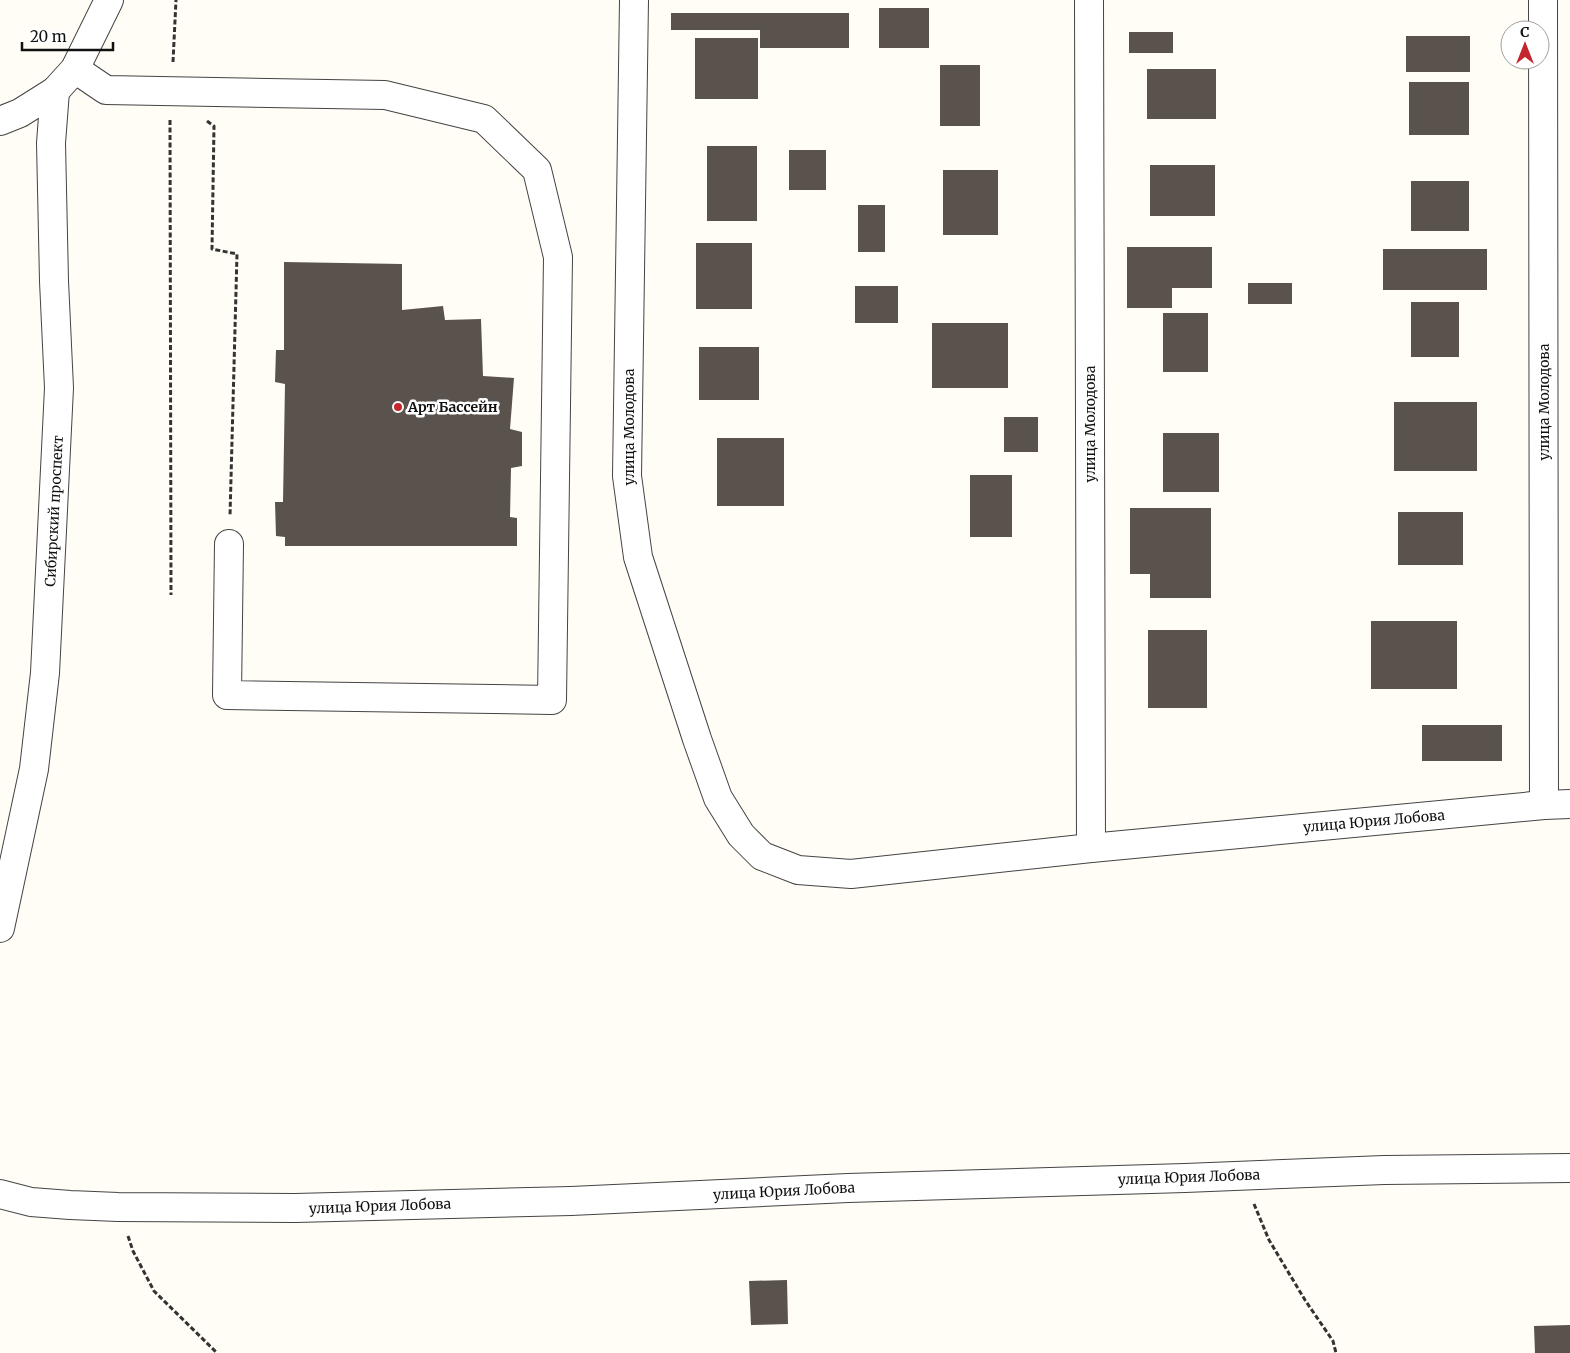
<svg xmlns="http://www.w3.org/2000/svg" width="1570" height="1353" viewBox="0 0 1570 1353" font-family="Merriweather,serif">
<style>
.building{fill:#5a524d}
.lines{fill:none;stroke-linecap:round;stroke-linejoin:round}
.minor-casing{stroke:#444;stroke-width:30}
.path{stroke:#333;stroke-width:3;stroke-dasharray:5 2.5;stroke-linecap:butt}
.minor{stroke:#fff;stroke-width:28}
.poi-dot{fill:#c4262e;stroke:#fff;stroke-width:2}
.labels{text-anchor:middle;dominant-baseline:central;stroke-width:5;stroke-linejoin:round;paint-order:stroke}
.street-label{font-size:14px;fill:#111;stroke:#fff}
.poi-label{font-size:14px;font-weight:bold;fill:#111;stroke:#fff;text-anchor:start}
</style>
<rect width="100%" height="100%" fill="#fffdf5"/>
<g class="building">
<rect x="879" y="8" width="50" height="40"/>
<path d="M671,13H849V48H760V30H671Z"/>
<rect x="1129" y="32" width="44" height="21"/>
<rect x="1406" y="36" width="64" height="36"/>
<rect x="695" y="38" width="63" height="61"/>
<rect x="940" y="65" width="40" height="61"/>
<rect x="1147" y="69" width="69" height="50"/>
<rect x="1409" y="82" width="60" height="53"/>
<rect x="707" y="146" width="50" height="75"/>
<rect x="789" y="150" width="37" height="40"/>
<rect x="1150" y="165" width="65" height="51"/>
<rect x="943" y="170" width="55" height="65"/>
<rect x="1411" y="181" width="58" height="50"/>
<rect x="858" y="205" width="27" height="47"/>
<rect x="696" y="243" width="56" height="66"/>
<path d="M1127,247H1212V288H1172V308H1127Z"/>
<rect x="1383" y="249" width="104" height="41"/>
<path d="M284,262L402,264V310L443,306L445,320L481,319L483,376L514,378L510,429L522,432V466L511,468L510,517L517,518V546H285V537L276,536L275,502H283L285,384L275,382L276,350H284Z"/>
<rect x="1248" y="283" width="44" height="21"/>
<rect x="855" y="286" width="43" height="37"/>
<rect x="1411" y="302" width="48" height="55"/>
<rect x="1163" y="313" width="45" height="59"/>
<rect x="932" y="323" width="76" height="65"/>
<rect x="699" y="347" width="60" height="53"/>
<rect x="1394" y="402" width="83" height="69"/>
<rect x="1004" y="417" width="34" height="35"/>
<rect x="1163" y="433" width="56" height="59"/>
<rect x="717" y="438" width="67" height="68"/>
<rect x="970" y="475" width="42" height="62"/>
<path d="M1130,508H1211V598H1150V574H1130Z"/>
<rect x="1398" y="512" width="65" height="53"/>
<rect x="1371" y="621" width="86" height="68"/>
<rect x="1148" y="630" width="59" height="78"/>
<rect x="1422" y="725" width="80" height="36"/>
<path d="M787,1280L788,1324L751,1325L749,1281Z"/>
<path d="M1570,1325V1353H1535L1534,1326Z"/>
</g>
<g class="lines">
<g class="minor-casing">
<g id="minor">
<path d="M634,0L627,476L638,557L697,739L718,798L741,835L762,856L798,870L851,874L1091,848L1544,805L1570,804"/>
<path d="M1089,0L1091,848"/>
<path d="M1543,0L1544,805"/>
<path d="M75,69L106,90L385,95L484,119L537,170L558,257L552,700L227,695L229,544"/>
<path d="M0,121L20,113L55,91L75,69L109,0"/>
<path d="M0,928L34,769L45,673L59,388L54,281L51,143L55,91"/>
<path d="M0,1194L31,1202L70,1205L118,1207L295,1208L571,1201L848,1188L1185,1178L1384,1170L1570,1168"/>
</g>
</g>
<g class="path">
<path d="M173,62L176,0"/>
<path d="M170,120L171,595"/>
<path d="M207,121L214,126L212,249L237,254L230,516"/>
<path d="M1254,1204L1269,1240L1305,1300L1333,1341L1336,1353"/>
<path d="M128,1236L133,1251L154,1291L217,1353"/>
</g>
<use href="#minor" class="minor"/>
</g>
<circle class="poi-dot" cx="398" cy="407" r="5"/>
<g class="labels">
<g class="street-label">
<text transform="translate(1544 402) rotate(-90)">улица Молодова</text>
<text transform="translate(1090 424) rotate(-90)">улица Молодова</text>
<text transform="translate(629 427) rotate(-90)">улица Молодова</text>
<text transform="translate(54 511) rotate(-87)">Сибирский проспект</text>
<text transform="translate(1374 821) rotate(-5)">улица Юрия Лобова</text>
<text transform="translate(1189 1177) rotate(-2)">улица Юрия Лобова</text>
<text transform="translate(784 1191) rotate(-3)">улица Юрия Лобова</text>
<text transform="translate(380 1206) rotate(-2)">улица Юрия Лобова</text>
</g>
<g class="poi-label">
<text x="408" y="407">Арт Бассейн</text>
</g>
</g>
<g transform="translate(1525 45)"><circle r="24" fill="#ffffff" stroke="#a0a0a0"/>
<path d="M0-4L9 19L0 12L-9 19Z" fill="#c4262e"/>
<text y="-8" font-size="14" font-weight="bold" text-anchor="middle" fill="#111111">С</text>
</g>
<path d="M22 42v8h91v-8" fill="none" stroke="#111111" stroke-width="2.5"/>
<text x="30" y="42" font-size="15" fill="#111111" stroke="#ffffff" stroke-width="4" paint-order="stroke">20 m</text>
</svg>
